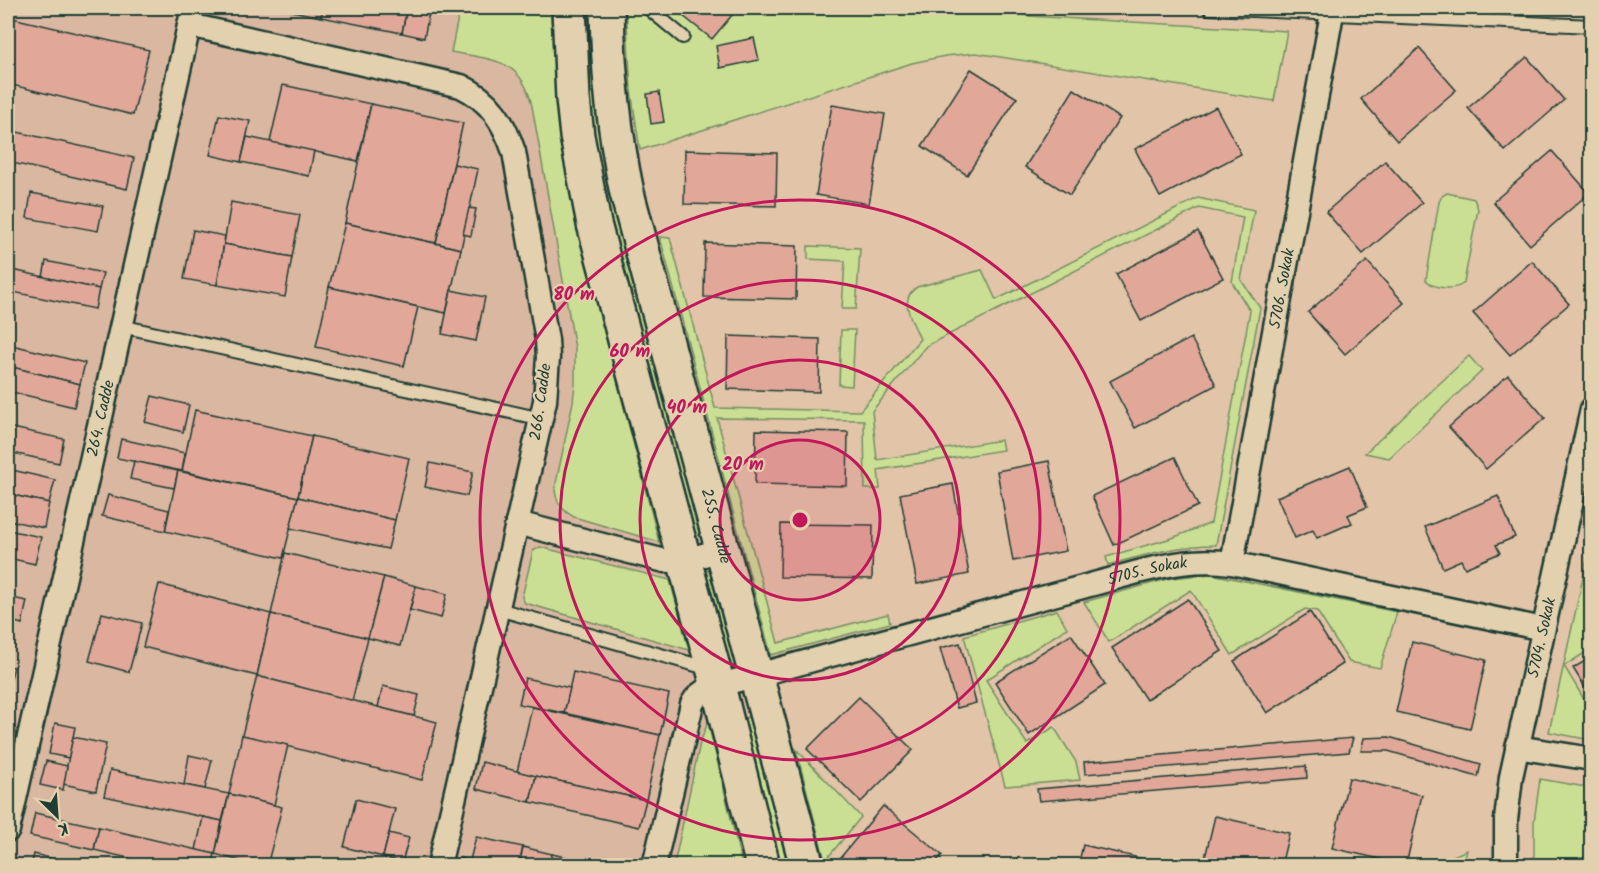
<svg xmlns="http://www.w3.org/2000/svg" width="1599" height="873" viewBox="0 0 1599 873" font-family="Kalam,sans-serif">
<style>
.built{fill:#dab7a0}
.green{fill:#cbdf94;stroke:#758e64;stroke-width:1.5}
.building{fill:#e1a89a;stroke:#1f3d34;stroke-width:1.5}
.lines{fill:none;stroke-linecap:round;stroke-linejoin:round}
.service-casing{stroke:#1f3d34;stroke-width:16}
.minor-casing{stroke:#1f3d34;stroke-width:27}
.secondary-casing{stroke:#1f3d34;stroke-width:38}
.service{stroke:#e3d0ae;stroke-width:12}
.minor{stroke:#e3d0ae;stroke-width:22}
.secondary{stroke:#e3d0ae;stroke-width:33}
.ring{fill:none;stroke:#c2185b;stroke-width:3}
.labels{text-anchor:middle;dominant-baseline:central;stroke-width:4.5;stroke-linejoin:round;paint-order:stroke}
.street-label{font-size:16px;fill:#1f3d34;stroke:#e3d0ae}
.centre{fill:#c2185b;stroke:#e3d0ae;stroke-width:3}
.ring-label{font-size:18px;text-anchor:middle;font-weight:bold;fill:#c2185b;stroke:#e3d0ae;stroke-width:4.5;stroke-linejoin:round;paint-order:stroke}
</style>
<rect width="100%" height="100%" fill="#e2c4a8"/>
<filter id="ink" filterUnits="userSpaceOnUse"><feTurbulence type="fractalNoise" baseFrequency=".0167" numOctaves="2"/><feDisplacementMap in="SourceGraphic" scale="12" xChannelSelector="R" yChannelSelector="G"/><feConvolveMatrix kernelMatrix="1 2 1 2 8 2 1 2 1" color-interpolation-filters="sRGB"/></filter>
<g filter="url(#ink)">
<path class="built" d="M8,8H550L568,177L579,233L659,542L701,693L742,865H8Z"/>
<g class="green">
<path d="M460,8H550L568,177L579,233L659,542L574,517C563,511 555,501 555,488L573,402L575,384V348L532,106C522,58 492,60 451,52Z"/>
<path d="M581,8H594L704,534L691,537L595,170Z"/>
<path d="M626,8H998L1027,16L1287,31L1274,101L976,53L945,56L912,63L640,150L631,90Z"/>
<path d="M1447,193L1474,199L1478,209L1465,277L1464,283C1454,291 1435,289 1426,280L1439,202L1442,196Z"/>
<path d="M1198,198L1254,210L1241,280L1260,308L1216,545C1178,545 1144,555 1108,565L1106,557L1172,538L1211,523L1250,311L1232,282L1243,217L1199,208L926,346L872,411L877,460L1001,440L1003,450L878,470L880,489H865L864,420L717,418L778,643L888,614L890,623L771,655L660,237L670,238L715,408L860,411L920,339C913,321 897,300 917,287L982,270L996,300Z"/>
<path d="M808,246L860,248L856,309H842L845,261L808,259Z"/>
<path d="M841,330H855L852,386L839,385Z"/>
<path d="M1469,356L1482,371L1389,458L1365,453Z"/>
<path d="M1591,541V649L1564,666L1591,711V740L1549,732Z"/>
<path d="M540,547L670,580L689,650L525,603L522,597L533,551Z"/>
<path d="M712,569L739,664L728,667L701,572Z"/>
<path d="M1211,574L1397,612L1380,668L1349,662L1317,611L1305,609L1232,655L1191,590L1109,642L1084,602L1171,578Z"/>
<path d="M1057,610L1067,628L986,680L1027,744L1054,727L1076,762L1080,780L1005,786L964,636Z"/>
<path d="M751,716L790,865H777L739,720Z"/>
<path d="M708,722L742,865H674L700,743Z"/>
<path d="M796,749L861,817L825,861Z"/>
<path d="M1540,779L1591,788V865H1534V822Z"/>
<path d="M1467,850L1463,865H1431L1435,864Z"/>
</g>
<g class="building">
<path d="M278,8H323L321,17Z"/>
<path d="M323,8H407L402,33L321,17Z"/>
<path d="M407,8H430L424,38L402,33Z"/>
<path d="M673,8H738L712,39Z"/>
<path d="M8,17L149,50L133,115L8,84Z"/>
<path d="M754,38L759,60L720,68L716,46Z"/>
<path d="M1419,48L1456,90L1397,141L1361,99Z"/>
<path d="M1527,57L1564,100L1505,151L1468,108Z"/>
<path d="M971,69L1017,98L967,175L922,146Z"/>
<path d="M283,85L371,104L358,161L270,142Z"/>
<path d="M1074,89L1120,118L1070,195L1025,167Z"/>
<path d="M659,92L664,122L651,124L647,94Z"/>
<path d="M371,104L463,123L436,243L345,223Z"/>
<path d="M832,105L885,114L869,204L816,195Z"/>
<path d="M1216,107L1241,154L1160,197L1135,149Z"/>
<path d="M219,115L250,121L241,162L210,155Z"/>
<path d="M8,130L134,158L127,189L8,162Z"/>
<path d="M247,137L314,151L309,176L241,162Z"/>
<path d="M685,150L777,153L776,206L684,204Z"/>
<path d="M1552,151L1589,193L1530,245L1493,202Z"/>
<path d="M1385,161L1422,203L1363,254L1326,212Z"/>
<path d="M454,164L478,169L461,249L436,243Z"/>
<path d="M31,193L103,206L98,231L27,218Z"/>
<path d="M231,202L300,215L292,257L224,244Z"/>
<path d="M469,208L476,209L471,236L463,234Z"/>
<path d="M345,223L461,249L446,313L329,287Z"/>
<path d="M193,230L225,236L217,285L184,279Z"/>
<path d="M1198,231L1223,278L1141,321L1116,274Z"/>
<path d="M705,243L797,246L796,299L704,297Z"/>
<path d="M224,244L292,257L285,297L217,285Z"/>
<path d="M46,261L103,273L99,289L43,277Z"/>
<path d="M1367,261L1404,303L1345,354L1308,312Z"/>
<path d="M1532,261L1569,304L1510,355L1473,313Z"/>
<path d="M8,269L99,289L95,309L8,291Z"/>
<path d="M329,287L418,307L404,366L316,347Z"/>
<path d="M451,290L485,297L476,341L442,334Z"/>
<path d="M728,336L820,339L819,392L727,389Z"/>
<path d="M1191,338L1216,385L1135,428L1110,381Z"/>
<path d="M8,344L85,363L80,384L8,366Z"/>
<path d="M8,366L80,384L74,407L8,391Z"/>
<path d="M1508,375L1545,418L1486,469L1449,427Z"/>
<path d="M152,396L189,405L183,432L145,422Z"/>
<path d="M195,410L312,436L298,497L182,471Z"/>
<path d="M8,427L64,439L59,463L8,452Z"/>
<path d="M756,430L848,432L847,486L755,484Z"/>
<path d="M312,436L409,458L395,520L298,497Z"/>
<path d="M121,439L185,453L182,471L117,458Z"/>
<path d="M1175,457L1198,506L1114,545L1092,496Z"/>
<path d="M134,461L178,471L174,488L130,479Z"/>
<path d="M1049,461L1066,551L1013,561L997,471Z"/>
<path d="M430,463L473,472L467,496L425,487Z"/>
<path d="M1350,466L1367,507L1348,515L1352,523L1317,538L1313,530L1295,538L1277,497Z"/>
<path d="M8,469L55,480L49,503L8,494Z"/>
<path d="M178,471L298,497L283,558L165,531Z"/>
<path d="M953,484L969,574L917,584L900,494Z"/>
<path d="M8,494L49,503L44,528L8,520Z"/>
<path d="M108,495L169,510L165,531L102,516Z"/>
<path d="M1498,496L1515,537L1496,545L1500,553L1465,568L1461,560L1443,568L1425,527Z"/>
<path d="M298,497L395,520L388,549L290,528Z"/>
<path d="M781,524L873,525L872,579L780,577Z"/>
<path d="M8,530L41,537L35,564L8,558Z"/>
<path d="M285,553L384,577L368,638L271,614Z"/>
<path d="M384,577L416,586L400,646L368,638Z"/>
<path d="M159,584L271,614L257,676L143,647Z"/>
<path d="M416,586L447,594L441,618L410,610Z"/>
<path d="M8,597L27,601L22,624L8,620Z"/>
<path d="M1188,599L1222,651L1146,700L1112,648Z"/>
<path d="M1310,612L1343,664L1267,713L1234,661Z"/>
<path d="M102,613L142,623L129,672L89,661Z"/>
<path d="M271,614L368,638L352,701L257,676Z"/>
<path d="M1071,634L1105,685L1029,735L995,682Z"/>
<path d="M1412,642L1486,660L1470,729L1396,712Z"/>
<path d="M960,643L976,703L957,708L940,648Z"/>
<path d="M1592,657V699L1573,668Z"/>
<path d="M8,666L14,667L9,685H8Z"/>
<path d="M573,672L669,694L660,735L564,713Z"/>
<path d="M257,676L437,722L422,780L242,735Z"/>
<path d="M525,678L570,688L564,713L519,704Z"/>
<path d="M383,686L419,695L414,716L378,707Z"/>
<path d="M859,697L913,750L861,802L807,749Z"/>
<path d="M532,707L660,735L646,800L517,772Z"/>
<path d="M55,723L75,727L69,758L49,754Z"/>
<path d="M242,735L288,745L274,805L229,794Z"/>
<path d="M73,737L106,744L96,791L63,784Z"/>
<path d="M1389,737L1481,764L1478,777L1388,751H1361L1364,738Z"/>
<path d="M1353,738L1349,752L1085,774L1084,762Z"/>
<path d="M189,755L212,760L205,789L184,785Z"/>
<path d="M46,761L67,766L63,790L40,785Z"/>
<path d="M482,762L536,776L530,802L476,789Z"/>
<path d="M1306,766L1307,778L1039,801L1037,789Z"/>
<path d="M110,770L229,794L222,821L104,796Z"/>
<path d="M536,776L646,800L639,827L530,802Z"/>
<path d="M1349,778L1422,795L1406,865L1332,848Z"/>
<path d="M229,794L282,807L267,866H259L215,854Z"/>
<path d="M356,799L395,809L383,857L344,847Z"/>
<path d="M883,806L942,855L932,866H839L836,863Z"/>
<path d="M35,813L99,827L94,850L30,836Z"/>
<path d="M1215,816L1289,833L1281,866H1203Z"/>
<path d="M203,817L222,821L215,854L196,850Z"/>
<path d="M99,827L215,854L212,866H162L94,850Z"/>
<path d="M389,833L409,838L402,862L383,857Z"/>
<path d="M476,837L523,847L519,866H496L470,860Z"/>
<path d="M1083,845L1157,862L1156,866H1078Z"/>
<path d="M523,847L552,854L549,866H519Z"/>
<path d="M34,854L54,859L53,866H31Z"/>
<path d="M552,854L605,866H549Z"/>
<path d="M460,858L470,860L496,866H458Z"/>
<path d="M54,859L87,866H53Z"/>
</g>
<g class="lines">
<g class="service-casing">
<g id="service">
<path d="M648,8L683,37"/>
<path d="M1209,8L1592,26"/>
<path d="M121,326L542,419"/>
<path d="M498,609L710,669"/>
</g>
</g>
<g class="minor-casing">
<g id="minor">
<path d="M189,25L461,86C490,100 504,122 514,152L547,340L548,357L545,401L439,866"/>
<path d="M517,523L665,561L684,560L723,550"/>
<path id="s1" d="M1232,563L1332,13"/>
<path d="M1517,747L1592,759"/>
<path id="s2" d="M8,830L193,8"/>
<path id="s3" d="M654,866L692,704C696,696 701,693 709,688L1138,572C1170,564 1199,558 1232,563L1543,629"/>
<path id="s4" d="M1506,866V820L1511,777L1592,409"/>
</g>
</g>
<g class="secondary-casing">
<g id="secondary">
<path d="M569,8L573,99L577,136L594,224L718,686L763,866"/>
<path id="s5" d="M607,8C608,71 614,131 627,193L807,866"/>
</g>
</g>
<use href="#service" class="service"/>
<use href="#minor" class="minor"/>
<use href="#secondary" class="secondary"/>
</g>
</g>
<circle cx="800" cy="520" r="80" fill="#c2185b" fill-opacity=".12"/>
<g class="ring">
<circle cx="800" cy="520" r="80"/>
<circle cx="800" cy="520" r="160"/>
<circle cx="800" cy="520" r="240"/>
<circle cx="800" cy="520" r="320"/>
</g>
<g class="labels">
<g class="street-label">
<text stroke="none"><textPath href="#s1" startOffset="279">5706. Sokak</textPath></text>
<text transform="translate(541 402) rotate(-82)">266. Cadde</text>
<text stroke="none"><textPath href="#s2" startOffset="422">264. Cadde</textPath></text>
<text stroke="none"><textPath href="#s5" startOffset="531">255. Cadde</textPath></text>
<text stroke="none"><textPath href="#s3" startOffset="644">5705. Sokak</textPath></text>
<text stroke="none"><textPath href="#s4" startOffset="232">5704. Sokak</textPath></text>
</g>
</g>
<circle cx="800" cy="520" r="9" class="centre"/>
<g class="ring-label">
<text x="574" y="300">80 m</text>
<text x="630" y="357">60 m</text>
<text x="687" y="413">40 m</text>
<text x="743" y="470">20 m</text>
</g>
<rect width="1599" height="873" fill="none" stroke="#e3d0ae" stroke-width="30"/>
<rect x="15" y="15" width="1569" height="843" fill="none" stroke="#1f3d34" stroke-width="2" filter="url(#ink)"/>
<g transform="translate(57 816) rotate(155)" stroke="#e3d0ae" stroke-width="4.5" paint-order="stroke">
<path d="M0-4.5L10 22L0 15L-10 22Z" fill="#1f3d34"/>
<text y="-9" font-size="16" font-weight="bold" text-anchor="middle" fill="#1f3d34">K</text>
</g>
</svg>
